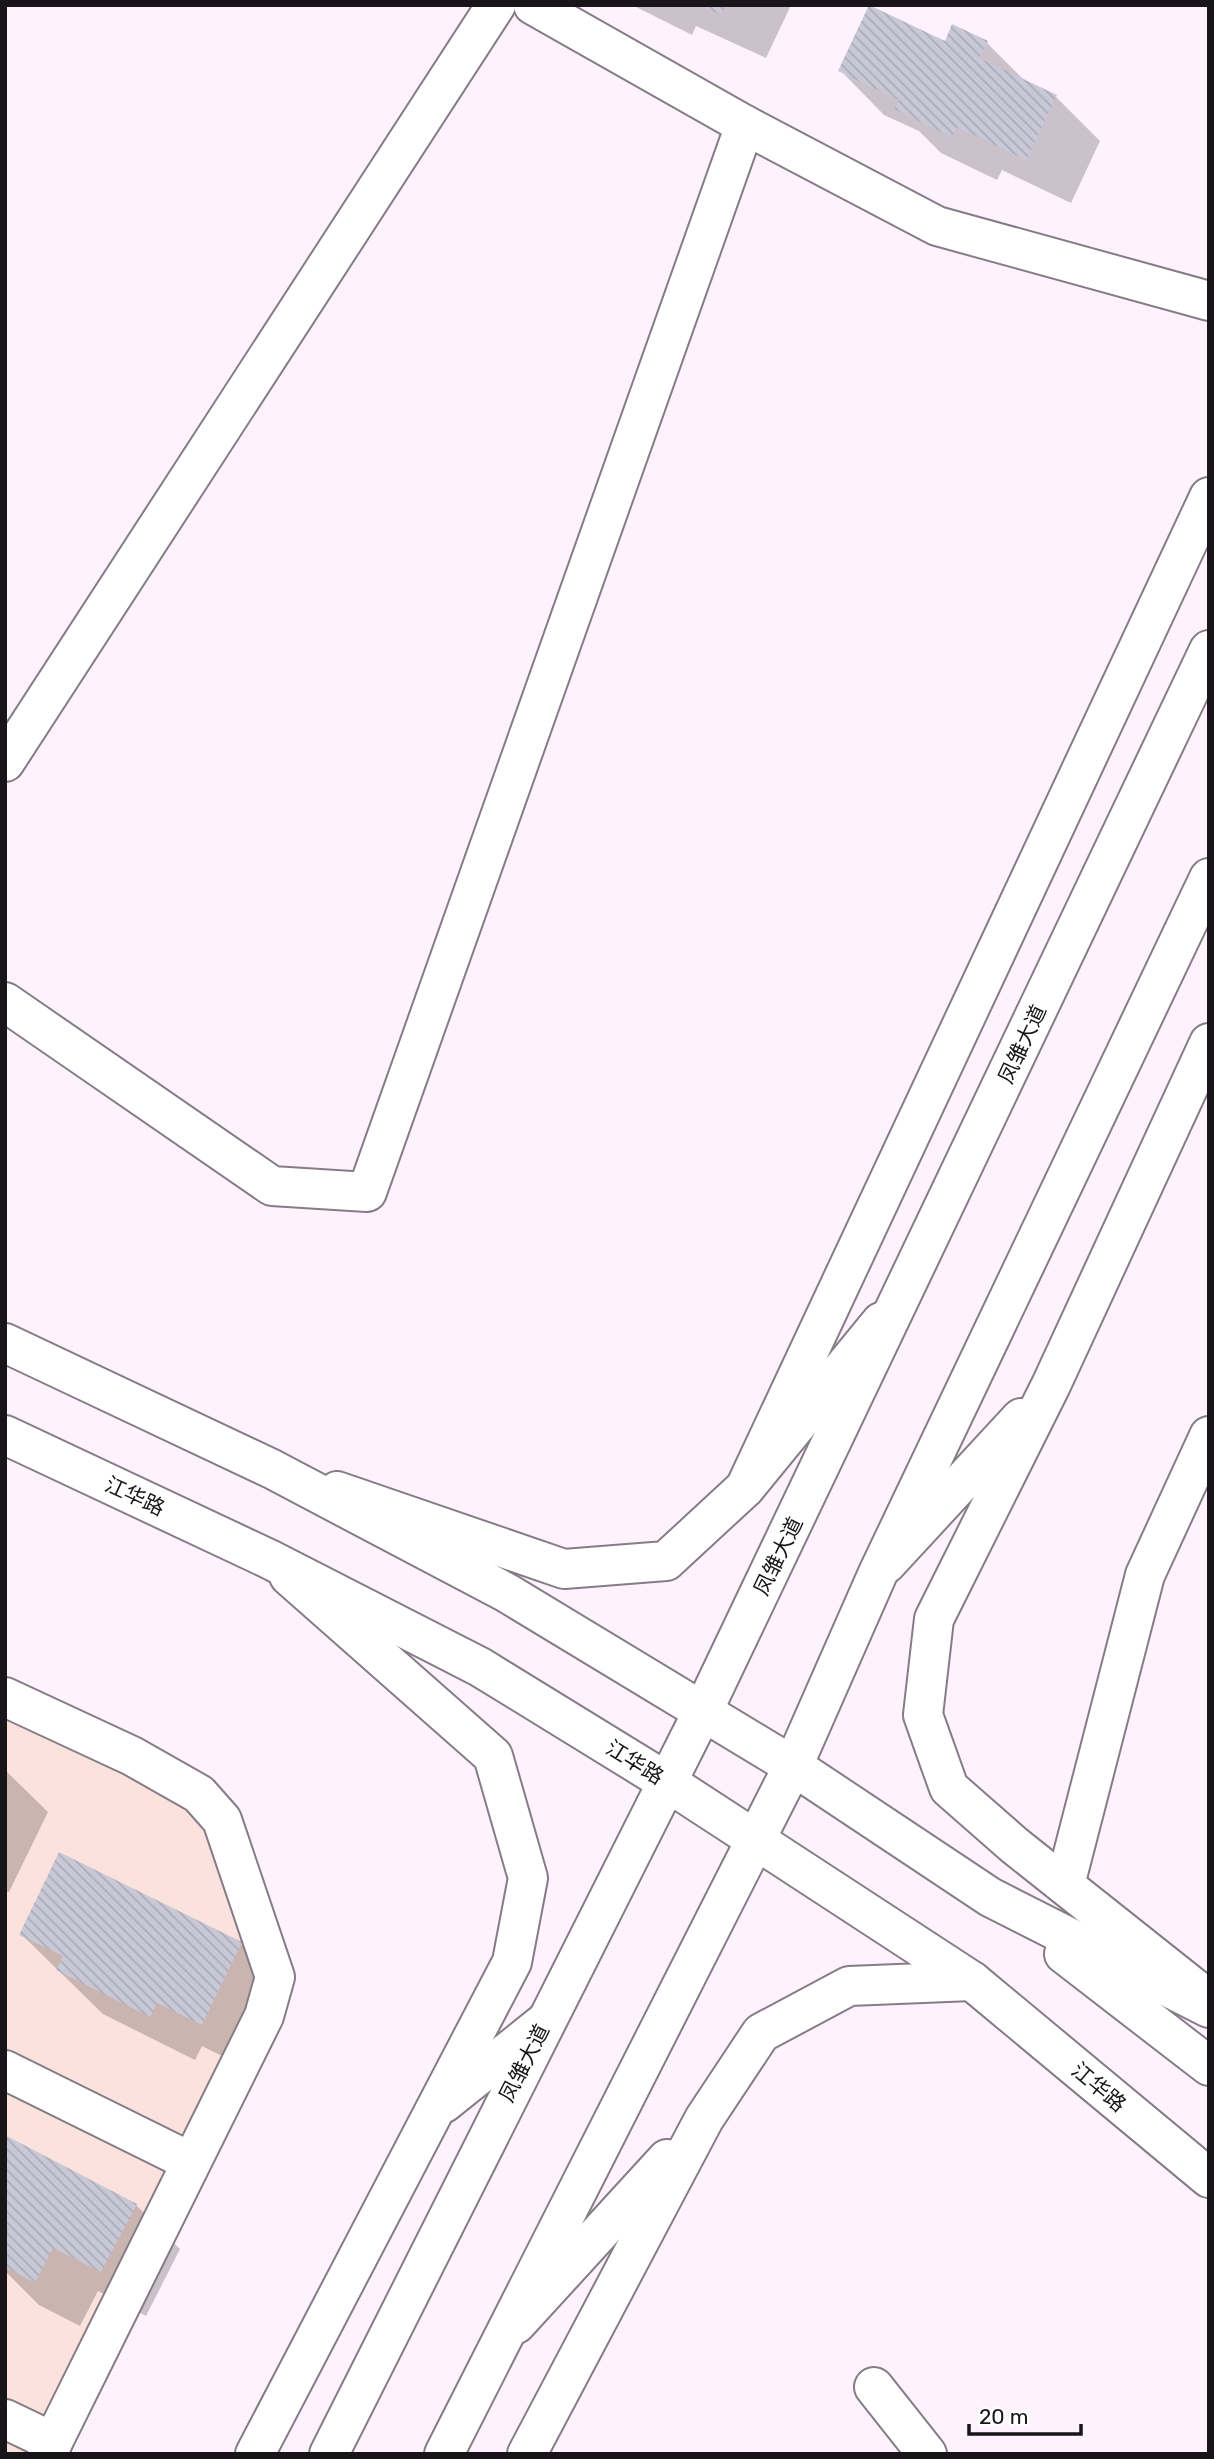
<svg xmlns="http://www.w3.org/2000/svg" width="1214" height="2459" viewBox="0 0 1214 2459" font-family="Rubik,'Noto Sans SC',sans-serif">
<style>
.grass{fill:#fce2dd}
.shadow{fill:#0003}
.building{fill:url(#building-back-hatch)}
.lines{fill:none;stroke-linecap:round;stroke-linejoin:round}
.minor-casing{stroke:#867c87;stroke-width:42}
.major-casing{stroke:#867c87;stroke-width:42}
.minor{stroke:#fff;stroke-width:38}
.major{stroke:#fff;stroke-width:38}
.labels{text-anchor:middle;dominant-baseline:central;stroke-width:6;stroke-linejoin:round;paint-order:stroke}
.street-label{font-size:21px;fill:#181519;stroke:#fff}
</style>
<defs>
<pattern id="building-back-hatch" width="6" height="6" patternUnits="userSpaceOnUse" patternTransform="scale(1.75)"><rect width="6" height="6" fill="#c9c8d7"/><path d="M-1 5l2 2M0 0l6 6M5-1l2 2" fill="none" stroke="#acabb8"/></pattern>
</defs>
<rect width="100%" height="100%" fill="#fdf2fe"/>
<path class="grass" d="M5,1697L199,1795L275,1977L47,2454H5Z"/>
<g class="shadow">
<path d="M632,5H791L766,58L696,26L692,35Z"/>
<path d="M986,42L1026,82L1055,96L1100,141L1071,203L1002,170L997,180L941,153L919,131L884,115L840,70L945,43Z"/>
<path d="M5,1770L48,1812L9,1892L5,1891Z"/>
<path d="M21,1934L241,1944L285,1988L246,2068L202,2046L195,2060L103,2014Z"/>
<path d="M5,2137L136,2205L180,2249L146,2316L98,2291L80,2326L39,2305L5,2271Z"/>
</g>
<g class="building">
<path d="M700,5H726L721,15Z"/>
<path d="M869,5L945,41L952,24L988,41L979,58L1057,95L1026,160L957,127L952,137L894,109L899,100L838,71Z"/>
<path d="M59,1852L242,1942L202,2025L157,2003L150,2017L56,1970L63,1956L19,1935Z"/>
<path d="M5,2135L137,2204L101,2272L53,2248L35,2283L5,2267V2236L9,2229L5,2228Z"/>
</g>
<g class="lines">
<g class="minor-casing">
<g id="minor">
<path d="M533,5L745,125L937,226L1209,301"/>
<path d="M5,762L496,5"/>
<path d="M5,1002L272,1186L367,1192L745,125"/>
<path d="M745,1488L1209,497"/>
<path d="M337,1491L564,1569L666,1561L745,1488L881,1322"/>
<path d="M886,1564L1021,1418"/>
<path d="M5,1697L132,1756L199,1794L222,1820L275,1977L264,2016L47,2454"/>
<path d="M1065,1885L1145,1575L1209,1436"/>
<path d="M1204,1996L1014,1845L949,1788L923,1715L934,1619L1051,1385L1209,1043"/>
<path d="M5,2070L191,2162"/>
<path d="M444,2103L545,2022"/>
<path d="M516,2324L667,2159"/>
<path d="M874,2387L927,2454"/>
<path d="M5,2419L53,2442"/>
<path d="M255,2454L512,1962L528,1878L493,1756L289,1576"/>
<path d="M527,2454L704,2119L761,2033L849,1986L972,1981"/>
</g>
</g>
<g class="major-casing">
<g id="major">
<path d="M5,1343L272,1469L507,1593L793,1766L990,1897L1209,2008"/>
<path d="M5,1435L269,1559L480,1667L667,1782L972,1981L1209,2178"/>
<path d="M1064,1954L1209,2066"/>
<path d="M329,2454L703,1711L1209,650"/>
<path d="M444,2454L793,1766L878,1573L1209,878"/>
</g>
</g>
<use href="#minor" class="minor"/>
<use href="#major" class="major"/>
</g>
<g class="labels">
<g class="street-label">
<text transform="translate(1022 1044) rotate(-65)">凤雏大道</text>
<text transform="translate(135 1496) rotate(25)">江华路</text>
<text transform="translate(778 1556) rotate(-64)">凤雏大道</text>
<text transform="translate(635 1762) rotate(32)">江华路</text>
<text transform="translate(524 2063) rotate(-63)">凤雏大道</text>
<text transform="translate(1099 2087) rotate(40)">江华路</text>
</g>
</g>
<rect width="1214" height="2459" fill="none" stroke="#181519" stroke-width="14"/>
<path d="M969 2424v10h112v-10" fill="none" stroke="#181519" stroke-width="3.5"/>
<text x="979" y="2424" font-size="21" fill="#181519" stroke="#ffffff" stroke-width="5" paint-order="stroke">20 m</text>
</svg>
